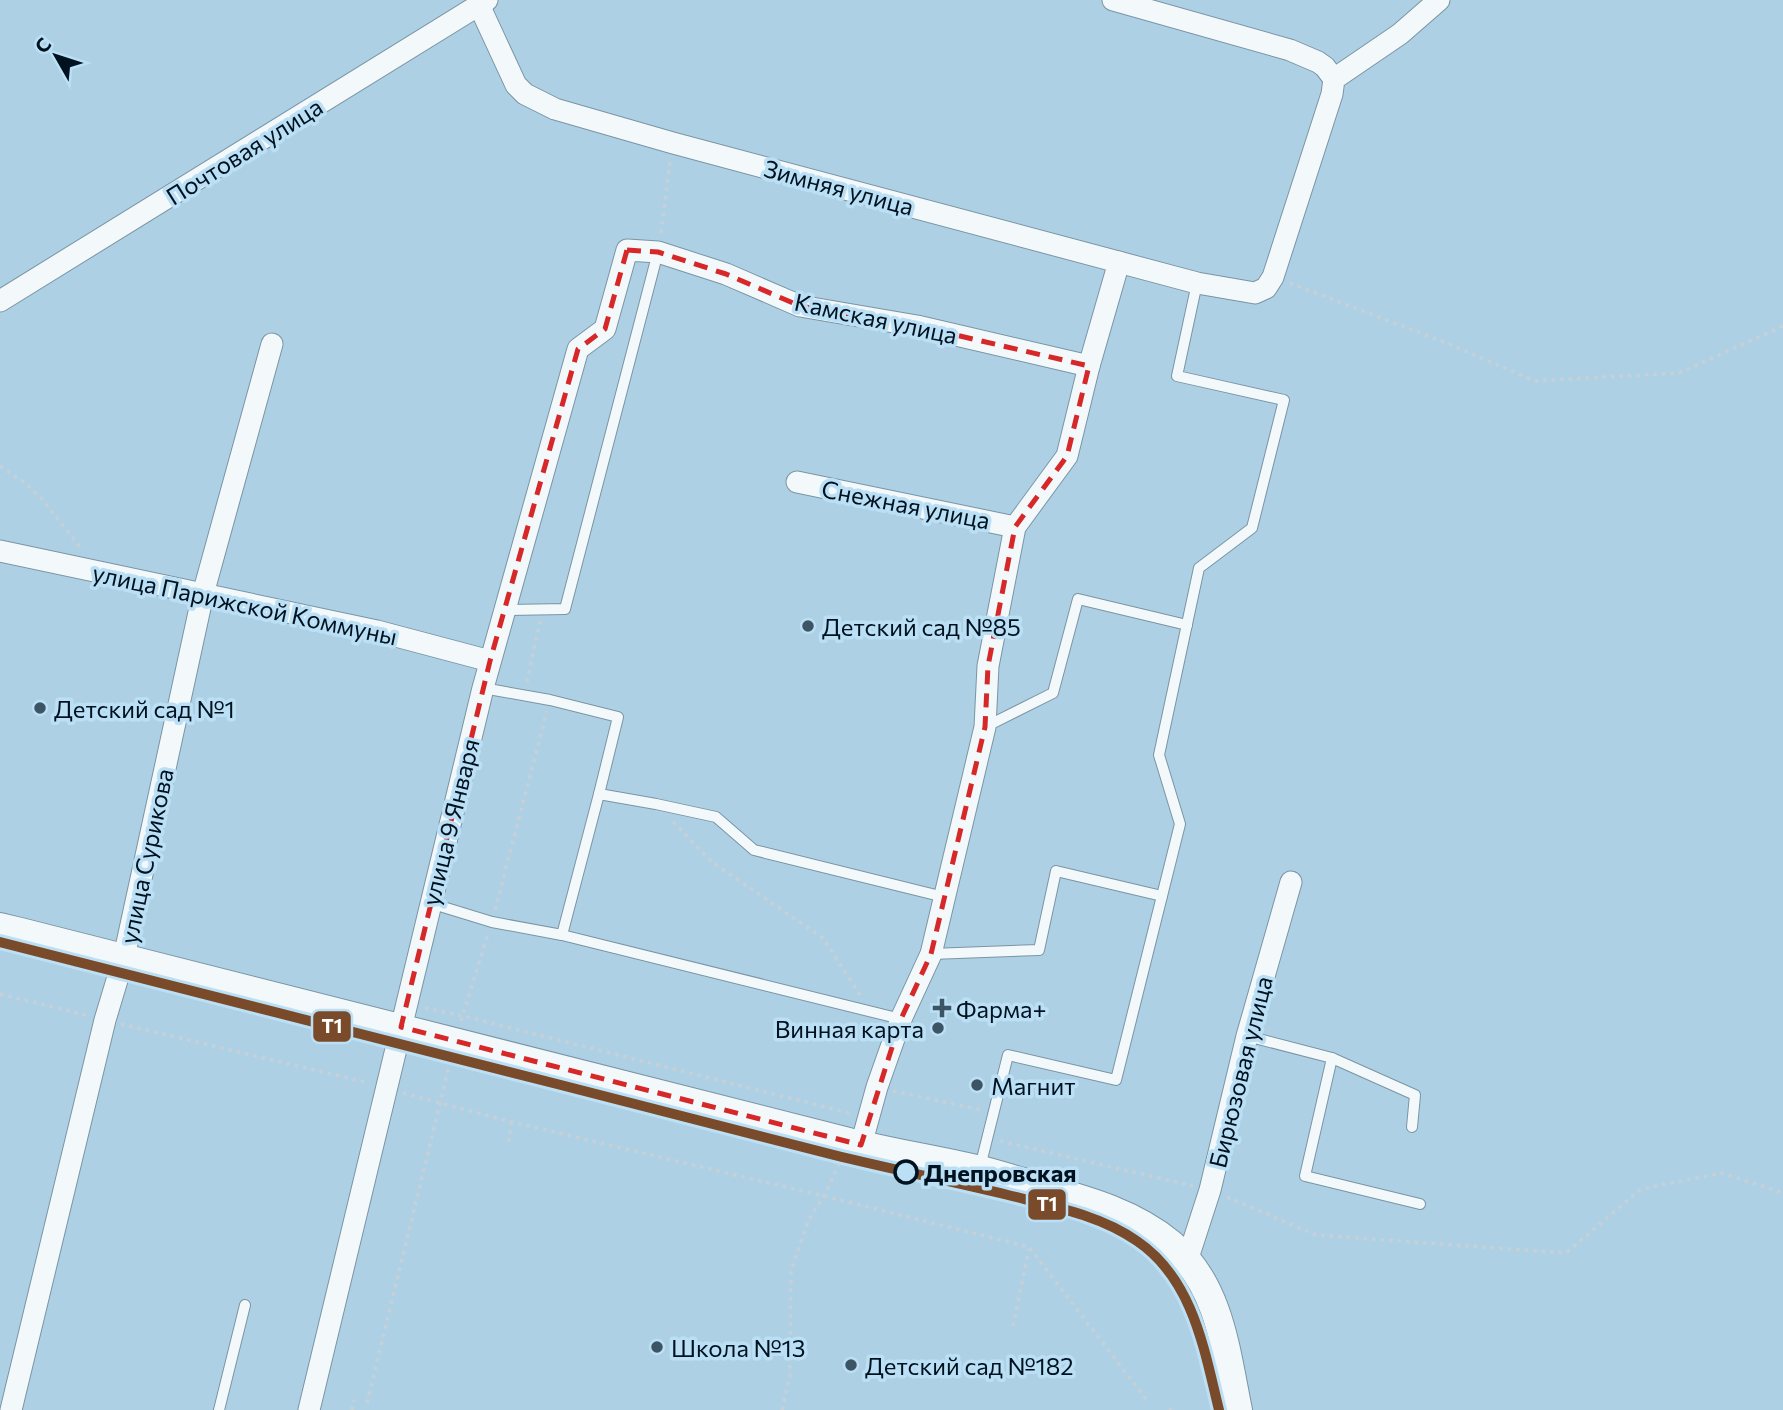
<svg xmlns="http://www.w3.org/2000/svg" width="1783" height="1410" viewBox="0 0 1783 1410" font-family="Commissioner,sans-serif">
<style>
.lines{fill:none;stroke-linecap:round;stroke-linejoin:round}
.lane-casing{stroke:#7a95a4;stroke-width:12}
.street-casing{stroke:#7a95a4;stroke-width:23}
.secondary-casing{stroke:#7a95a4;stroke-width:30}
.path{stroke:#c5d0d7;stroke-width:3.5;stroke-dasharray:3.5 5;stroke-linecap:butt}
.lane{stroke:#f3f8fb;stroke-width:10}
.street{stroke:#f3f8fb;stroke-width:21}
.secondary{stroke:#f3f8fb;stroke-width:28}
.tram-1-casing{stroke:#bbe0f6;stroke-width:16}
.tram-1{stroke:#7a4b2a;stroke-width:10}
.marked{fill:none;stroke:#d62828;stroke-width:5;stroke-dasharray:14 9;stroke-linejoin:round}
.poi-dot{fill:#3d5464;stroke:#bbe0f6;stroke-width:2.5}
.stop-dot{fill:#bbe0f6;stroke:#00121f;stroke-width:3.5}
.labels{text-anchor:middle;dominant-baseline:central;stroke-width:7;stroke-linejoin:round;paint-order:stroke}
.street-label{font-size:24px;fill:#00121f;stroke:#bbe0f6}
.poi-label{font-size:24px;fill:#00121f;stroke:#bbe0f6;text-anchor:start}
.stop-label{font-size:24px;font-weight:bold;fill:#00121f;stroke:#bbe0f6;text-anchor:start}
.line-badge{stroke:#bbe0f6;stroke-width:2.5}
.badge-label{font-size:19px;text-anchor:middle;font-weight:bold;fill:#fff}
</style>
<rect width="100%" height="100%" fill="#aed0e5"/>
<g class="lines">
<g class="lane-casing">
<g id="lane">
<path d="M505,610L565,609L658,252"/>
<path d="M483,688L550,700L618,717L599,794"/>
<path d="M985,727L1053,693L1078,599L1187,625"/>
<path d="M430,903L492,922L562,935"/>
<path d="M931,954L1039,950L1056,871L1162,896"/>
<path d="M901,1019L562,935L599,794L656,804L716,817L754,850L944,897"/>
<path d="M1247,1036L1332,1058L1305,1176L1420,1204"/>
<path d="M1332,1058L1415,1095L1412,1127"/>
<path d="M980,1167L1008,1055L1116,1080L1180,824L1159,755L1199,568L1252,528L1284,400L1177,376L1197,283"/>
<path d="M219,1410L245,1305"/>
</g>
</g>
<g class="street-casing">
<g id="street">
<path d="M1113,0L1290,50L1318,62L1325,67L1334,79"/>
<path d="M479,5L516,85L525,94L555,109L673,143L1197,283L1255,293L1266,288L1273,277L1332,94L1334,79L1400,34L1439,0"/>
<path d="M0,301L487,0"/>
<path d="M797,482L1015,527"/>
<path d="M0,551L377,631L490,661"/>
<path d="M861,1145L877,1087L901,1019L931,954L985,727L988,666L1015,527L1067,456L1089,366L1119,262"/>
<path d="M1187,1261L1210,1190L1247,1036L1291,882"/>
<path d="M11,1410L105,1020L124,957L203,594L272,344"/>
<path d="M309,1410L483,688L578,349L605,329L627,250L658,252L726,274L800,306L917,326L1089,366"/>
</g>
</g>
<g class="secondary-casing">
<path id="secondary" d="M0,927C282,996 563,1069 845,1141C888,1152 932,1159 976,1169C998,1174 1021,1182 1043,1188C1089,1201 1133,1213 1171,1244C1220,1285 1226,1352 1238,1410"/>
</g>
<g class="path">
<path d="M661,233L670,161"/>
<path d="M1290,283L1449,344L1535,381L1679,373L1783,326"/>
<path d="M0,466L25,483L41,498L81,548"/>
<path d="M527,682L540,621"/>
<path d="M673,822L712,862L823,938L860,995"/>
<path d="M495,910L547,711"/>
<path d="M0,994L86,1015"/>
<path d="M425,1008L463,1016L853,1114"/>
<path d="M461,1021L488,934"/>
<path d="M121,1024L369,1083"/>
<path d="M893,1091L981,1110"/>
<path d="M403,1093L512,1122L824,1196L1029,1247L1149,1403"/>
<path d="M1000,1141L1193,1186"/>
<path d="M509,1142L511,1123"/>
<path d="M1227,1197L1316,1235L1566,1253L1641,1189L1722,1173L1783,1193"/>
<path d="M1013,1326L1029,1249"/>
<path d="M367,1403L450,1062"/>
<path d="M1170,1408L1171,1410"/>
<path d="M352,1410L354,1400"/>
<path d="M782,1410L790,1375L791,1271L809,1219L824,1196L840,1162"/>
</g>
<use href="#lane" class="lane"/>
<use href="#street" class="street"/>
<use href="#secondary" class="secondary"/>
<g class="tram-1-casing">
<path id="tram-1" d="M0,942C278,1012 556,1084 834,1155C891,1169 950,1181 1008,1195C1052,1206 1100,1215 1137,1241C1193,1279 1204,1349 1219,1410"/>
</g>
<use href="#tram-1" class="tram-1"/>
</g>
<path class="marked" d="M627,250L658,252L726,274L800,306L917,326L1089,366L1067,456L1015,527L988,666L985,727L931,954L901,1019L861,1145L401,1027L490,661L578,349L605,329Z"/>
<g class="poi-dot">
<circle cx="808" cy="626" r="7"/>
<circle cx="40" cy="708" r="7"/>
<path d="M938.5 997.5h7v7h7v7h-7v7h-7v-7h-7v-7h7z"/>
<circle cx="938" cy="1028" r="7"/>
<circle cx="977" cy="1085" r="7"/>
<circle cx="657" cy="1347" r="7"/>
<circle cx="851" cy="1365" r="7"/>
</g>
<circle class="stop-dot" cx="906" cy="1172" r="11"/>
<g class="labels">
<g class="street-label">
<text transform="translate(244 151) rotate(-32)">Почтовая улица</text>
<text transform="translate(839 187) rotate(15)">Зимняя улица</text>
<text transform="translate(876 318) rotate(12)">Камская улица</text>
<text transform="translate(906 504) rotate(11)">Снежная улица</text>
<text transform="translate(245 604) rotate(12)">улица Парижской Коммуны</text>
<text transform="translate(450 822) rotate(-76)">улица 9 Января</text>
<text transform="translate(146 856) rotate(-78)">улица Сурикова</text>
<text transform="translate(1240 1072) rotate(-76)">Бирюзовая улица</text>
</g>
<g class="poi-label">
<text x="822" y="626">Детский сад №85</text>
<text x="54" y="708">Детский сад №1</text>
<text x="956" y="1008">Фарма+</text>
<text x="924" y="1028" text-anchor="end">Винная карта</text>
<text x="991" y="1085">Магнит</text>
<text x="671" y="1347">Школа №13</text>
<text x="865" y="1365">Детский сад №182</text>
</g>
<g class="stop-label">
<text x="924" y="1172">Днепровская</text>
</g>
</g>
<g class="line-badge">
<rect x="312" y="1010" width="40" height="33" rx="7" fill="#7a4b2a"/>
<rect x="1027" y="1188" width="40" height="33" rx="7" fill="#7a4b2a"/>
</g>
<g class="badge-label">
<text x="332" y="1033">T1</text>
<text x="1047" y="1211">T1</text>
</g>
<g transform="translate(56 56) rotate(309)" stroke="#bbe0f6" stroke-width="5" paint-order="stroke">
<path d="M0-5L12 26L0 18L-12 26Z" fill="#00121f"/>
<text y="-10" font-size="19" font-weight="bold" text-anchor="middle" fill="#00121f">С</text>
</g>
</svg>
